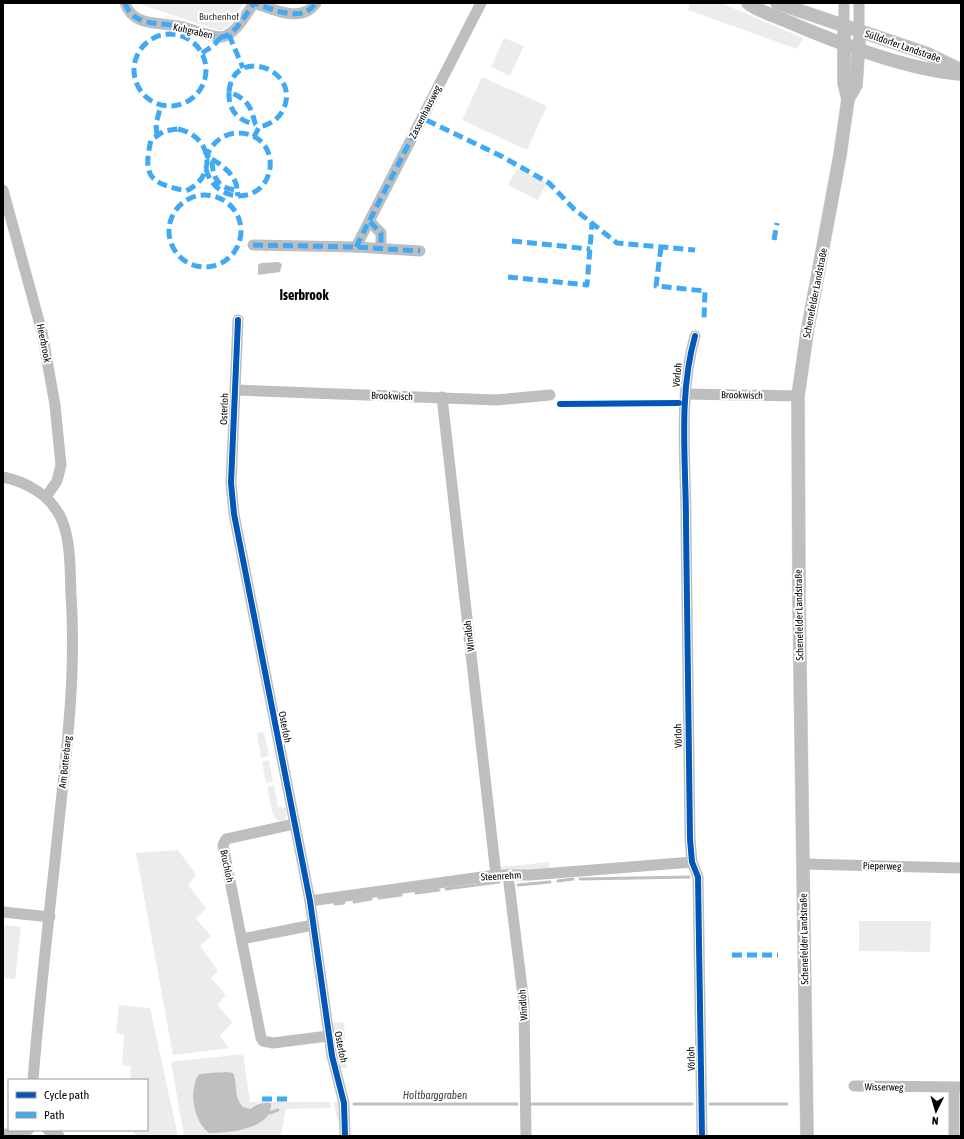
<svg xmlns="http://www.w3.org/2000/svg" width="964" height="1139" viewBox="0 0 964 1139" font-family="'Asap Condensed',sans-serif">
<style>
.green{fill:#ececec;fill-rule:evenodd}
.water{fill:#bfbfbf}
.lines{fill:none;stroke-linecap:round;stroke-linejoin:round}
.stream{stroke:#bfbfbf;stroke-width:3}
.major-casing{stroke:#dbdbdb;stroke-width:14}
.minor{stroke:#bebebe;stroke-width:11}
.major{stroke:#bebebe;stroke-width:13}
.quiet{stroke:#3fa9f5;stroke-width:5;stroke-dasharray:10 5;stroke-linecap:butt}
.cycleway-casing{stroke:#fff;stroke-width:8}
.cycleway{stroke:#0057b8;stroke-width:6}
.labels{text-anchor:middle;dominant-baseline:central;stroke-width:4;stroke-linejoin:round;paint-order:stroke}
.park-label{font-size:10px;fill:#333;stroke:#fff}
.street-label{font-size:10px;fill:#000;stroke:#fff}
.water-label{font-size:11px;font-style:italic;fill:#444;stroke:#fff}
.district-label{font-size:14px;font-weight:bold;fill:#000;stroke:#fff}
</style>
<rect width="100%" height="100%" fill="#fff"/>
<g class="green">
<path d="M137,3H243L231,24L220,31Z"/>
<path d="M690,3H721L803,38L797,49L688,10Z"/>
<path d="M504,38L524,46L510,76L491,67Z"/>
<path d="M482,77L547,106L527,150L462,120Z"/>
<path d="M517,169L547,183L538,200L508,185Z"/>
<path d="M264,732L269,756L261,758L257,733Z"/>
<path d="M269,760L273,782L266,783L262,762Z"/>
<path d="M274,785L278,807L286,808V820L282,824L273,815L267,787Z"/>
<path d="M178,850L196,875L188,885L206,908L196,919L211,936L200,946L218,971L211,978L226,995L217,1005L232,1022L220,1036L229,1048L173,1055L136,853Z"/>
<path d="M549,862V868C538,870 508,875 500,867Z"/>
<path d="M859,921H931L930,952L859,951Z"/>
<path d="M3,925L21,927L15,979L3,978Z"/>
<path d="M119,1005L150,1008L178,1136H147L134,1134V1130H147V1080H130L131,1066L122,1065L124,1035L116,1033Z"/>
<path d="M342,1022L344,1024L345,1040L334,1041L332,1023Z"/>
<path d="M335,1045H345L347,1068H340Z"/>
<path d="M243,1054L250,1102H330L331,1108L286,1109L281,1136H184L171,1062ZM204,1073H219L236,1082C234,1093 236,1104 247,1110L258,1103L271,1104C273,1127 226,1133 209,1133C187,1110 195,1100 204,1073Z"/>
<path d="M333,1102H339L340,1121H338Z"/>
</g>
<g class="water">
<path d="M278,262L282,264L280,272L258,275V265L261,263Z"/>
<path d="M227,1072L233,1073C239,1087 232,1093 243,1107L250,1109C258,1103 261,1103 271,1103C274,1129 227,1133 209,1133C193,1121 189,1092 198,1075C207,1072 218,1073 227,1072Z"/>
</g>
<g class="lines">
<g class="stream">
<path d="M580,879L689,877"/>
<path d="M558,881L573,879"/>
<path d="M518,885L550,882"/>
<path d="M446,889L499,882"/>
<path d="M416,893L439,890"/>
<path d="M379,898L401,895"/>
<path d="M354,902L371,899"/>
<path d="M335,904L344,903"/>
<path d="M354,1104H517"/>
<path d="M532,1104H692"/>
<path d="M710,1104H787"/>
<path d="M270,1113L278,1110"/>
</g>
<g class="major-casing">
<g id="major">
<path d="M748,3C757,11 773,15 784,20C835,42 906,70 961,74"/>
<path d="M777,3L928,54L961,70"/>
<path d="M848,99L856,85L859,41"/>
<path d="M807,1136L799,598L798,396L807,333L840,155L848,99L844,83V26"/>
</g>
</g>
<g class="minor">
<path d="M125,3C133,27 159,22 178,26C193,29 206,36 221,37C235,36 246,14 254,3C272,9 302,24 316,3"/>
<path d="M844,3V26"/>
<path d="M859,3V31"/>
<path d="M3,190L42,332L55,405L61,465L57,481L46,497"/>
<path d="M370,222L381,233V248"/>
<path d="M253,245L356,247L420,251"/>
<path d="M356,247L481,3"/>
<path d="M238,320L231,483L234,514L310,901L332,1056L344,1103L345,1136"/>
<path d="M695,336C678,396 686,462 686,523C687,628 688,733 690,839L692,862L698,877L702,1136"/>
<path d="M235,390L496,400L550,395"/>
<path d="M685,394L798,396"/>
<path d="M442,397L496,875"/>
<path d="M3,477C27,482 50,495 61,518C71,540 70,570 71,594C76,668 68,739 60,812C51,901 40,991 33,1080"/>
<path d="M294,824L226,839L223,845L261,1038L263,1041L273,1043L328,1036"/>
<path d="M803,864L961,868"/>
<path d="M508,875L524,1004L526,1136"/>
<path d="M310,901L496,875H530L692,862"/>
<path d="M3,912L50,917"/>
<path d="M242,939L313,925"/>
<path d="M854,1086L961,1087"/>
<path d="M48,1130L59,1136"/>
<path d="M3,1134L19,1135L28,1130"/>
<path d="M954,1136V1088"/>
</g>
<use href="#major" class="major"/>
<g class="quiet">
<path d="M125,3C133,27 159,22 178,26C193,29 206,36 221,37C235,36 246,14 254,3C272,9 302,24 316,3"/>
<circle cx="170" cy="70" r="36"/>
<path d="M229,35L243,68"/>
<path d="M202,53L213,46L221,37"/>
<path d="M229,92C228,109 237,121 255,124"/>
<path d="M178,129C212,136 218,176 186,191C151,183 142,178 151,140L164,131Z"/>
<path d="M157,135L156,124L161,105"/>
<path d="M254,137L259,127C254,124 255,122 253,116C250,103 241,96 229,92C233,44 303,70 283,110C278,120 269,125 259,127"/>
<path d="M212,159C223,166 237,176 237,190"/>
<path d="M206,169C215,205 265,205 270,168C274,129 221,119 207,156L212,159C212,177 218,189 237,190L238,196"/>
<circle cx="205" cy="231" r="36"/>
<path d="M370,222L381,233V248"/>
<path d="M774,240L777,223"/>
<path d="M512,241L590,249"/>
<path d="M253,245L356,247L420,251"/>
<path d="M356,247L422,118L501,156L549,183L574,209L617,243L695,250"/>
<path d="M661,247L656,286L705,291L704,319"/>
<path d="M508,277L587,285L592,223"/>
<path d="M732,955H778"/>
<path d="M262,1099H287"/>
</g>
<g class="cycleway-casing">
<g id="cycleway">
<path d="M238,320L231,483L234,514L310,901L332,1056L344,1103L345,1136"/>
<path d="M695,336C678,396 686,462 686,523C687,628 688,733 690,839L692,862L698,877L702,1136"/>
<path d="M560,404L679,403"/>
</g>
</g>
<use href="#cycleway" class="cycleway"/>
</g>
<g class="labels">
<g class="park-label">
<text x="219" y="16">Buchenhof</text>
</g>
<g class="street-label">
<text transform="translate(193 31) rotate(13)">Kuhgraben</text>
<text transform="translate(903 46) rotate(19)">Sülldorfer Landstraße</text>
<text transform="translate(425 112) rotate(-63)">Zassenhausweg</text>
<text transform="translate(815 293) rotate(-79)">Schenefelder Landstraße</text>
<text transform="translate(44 343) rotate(79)">Heerbrook</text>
<text transform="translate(677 375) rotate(-85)">Vörloh</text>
<text transform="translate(742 395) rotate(1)">Brookwisch</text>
<text transform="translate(392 396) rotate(2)">Brookwisch</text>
<text transform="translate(224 409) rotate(-88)">Osterloh</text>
<text transform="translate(799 615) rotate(-91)">Schenefelder Landstraße</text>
<text transform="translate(469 636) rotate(-97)">Windloh</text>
<text transform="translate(285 727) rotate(79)">Osterloh</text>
<text transform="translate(678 736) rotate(-91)">Vörloh</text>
<text transform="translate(65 762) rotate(-84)">Am Botterbarg</text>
<text transform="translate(227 866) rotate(78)">Bruchloh</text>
<text transform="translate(882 866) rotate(1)">Pieperweg</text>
<text transform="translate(501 876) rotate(-3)">Steenrehm</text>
<text transform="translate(804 939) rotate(-91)">Schenefelder Landstraße</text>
<text transform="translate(523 1005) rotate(-94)">Windloh</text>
<text transform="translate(341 1047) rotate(79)">Osterloh</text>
<text transform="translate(691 1059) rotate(-91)">Vörloh</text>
<text transform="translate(884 1087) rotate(1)">Wisserweg</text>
</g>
<g class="water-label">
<text x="435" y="1095">Holtbarggraben</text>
</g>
<g class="district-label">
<text x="304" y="295">Iserbrook</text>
</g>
</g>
<rect width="964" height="1139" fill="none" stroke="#000000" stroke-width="8"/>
<rect x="8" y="1079" width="140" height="52" fill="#ffffff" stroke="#999999"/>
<rect x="16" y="1092" width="20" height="6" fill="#0057b8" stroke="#999999"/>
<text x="44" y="1099" font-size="12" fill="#000000">Cycle path</text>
<rect x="16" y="1112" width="20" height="6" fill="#3fa9f5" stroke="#999999"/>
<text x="44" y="1119" font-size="12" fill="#000000">Path</text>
<g transform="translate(936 1111) rotate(185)" stroke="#ffffff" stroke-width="3" paint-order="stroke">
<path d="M0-3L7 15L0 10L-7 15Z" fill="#000000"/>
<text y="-6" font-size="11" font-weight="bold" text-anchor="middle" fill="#000000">N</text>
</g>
</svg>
